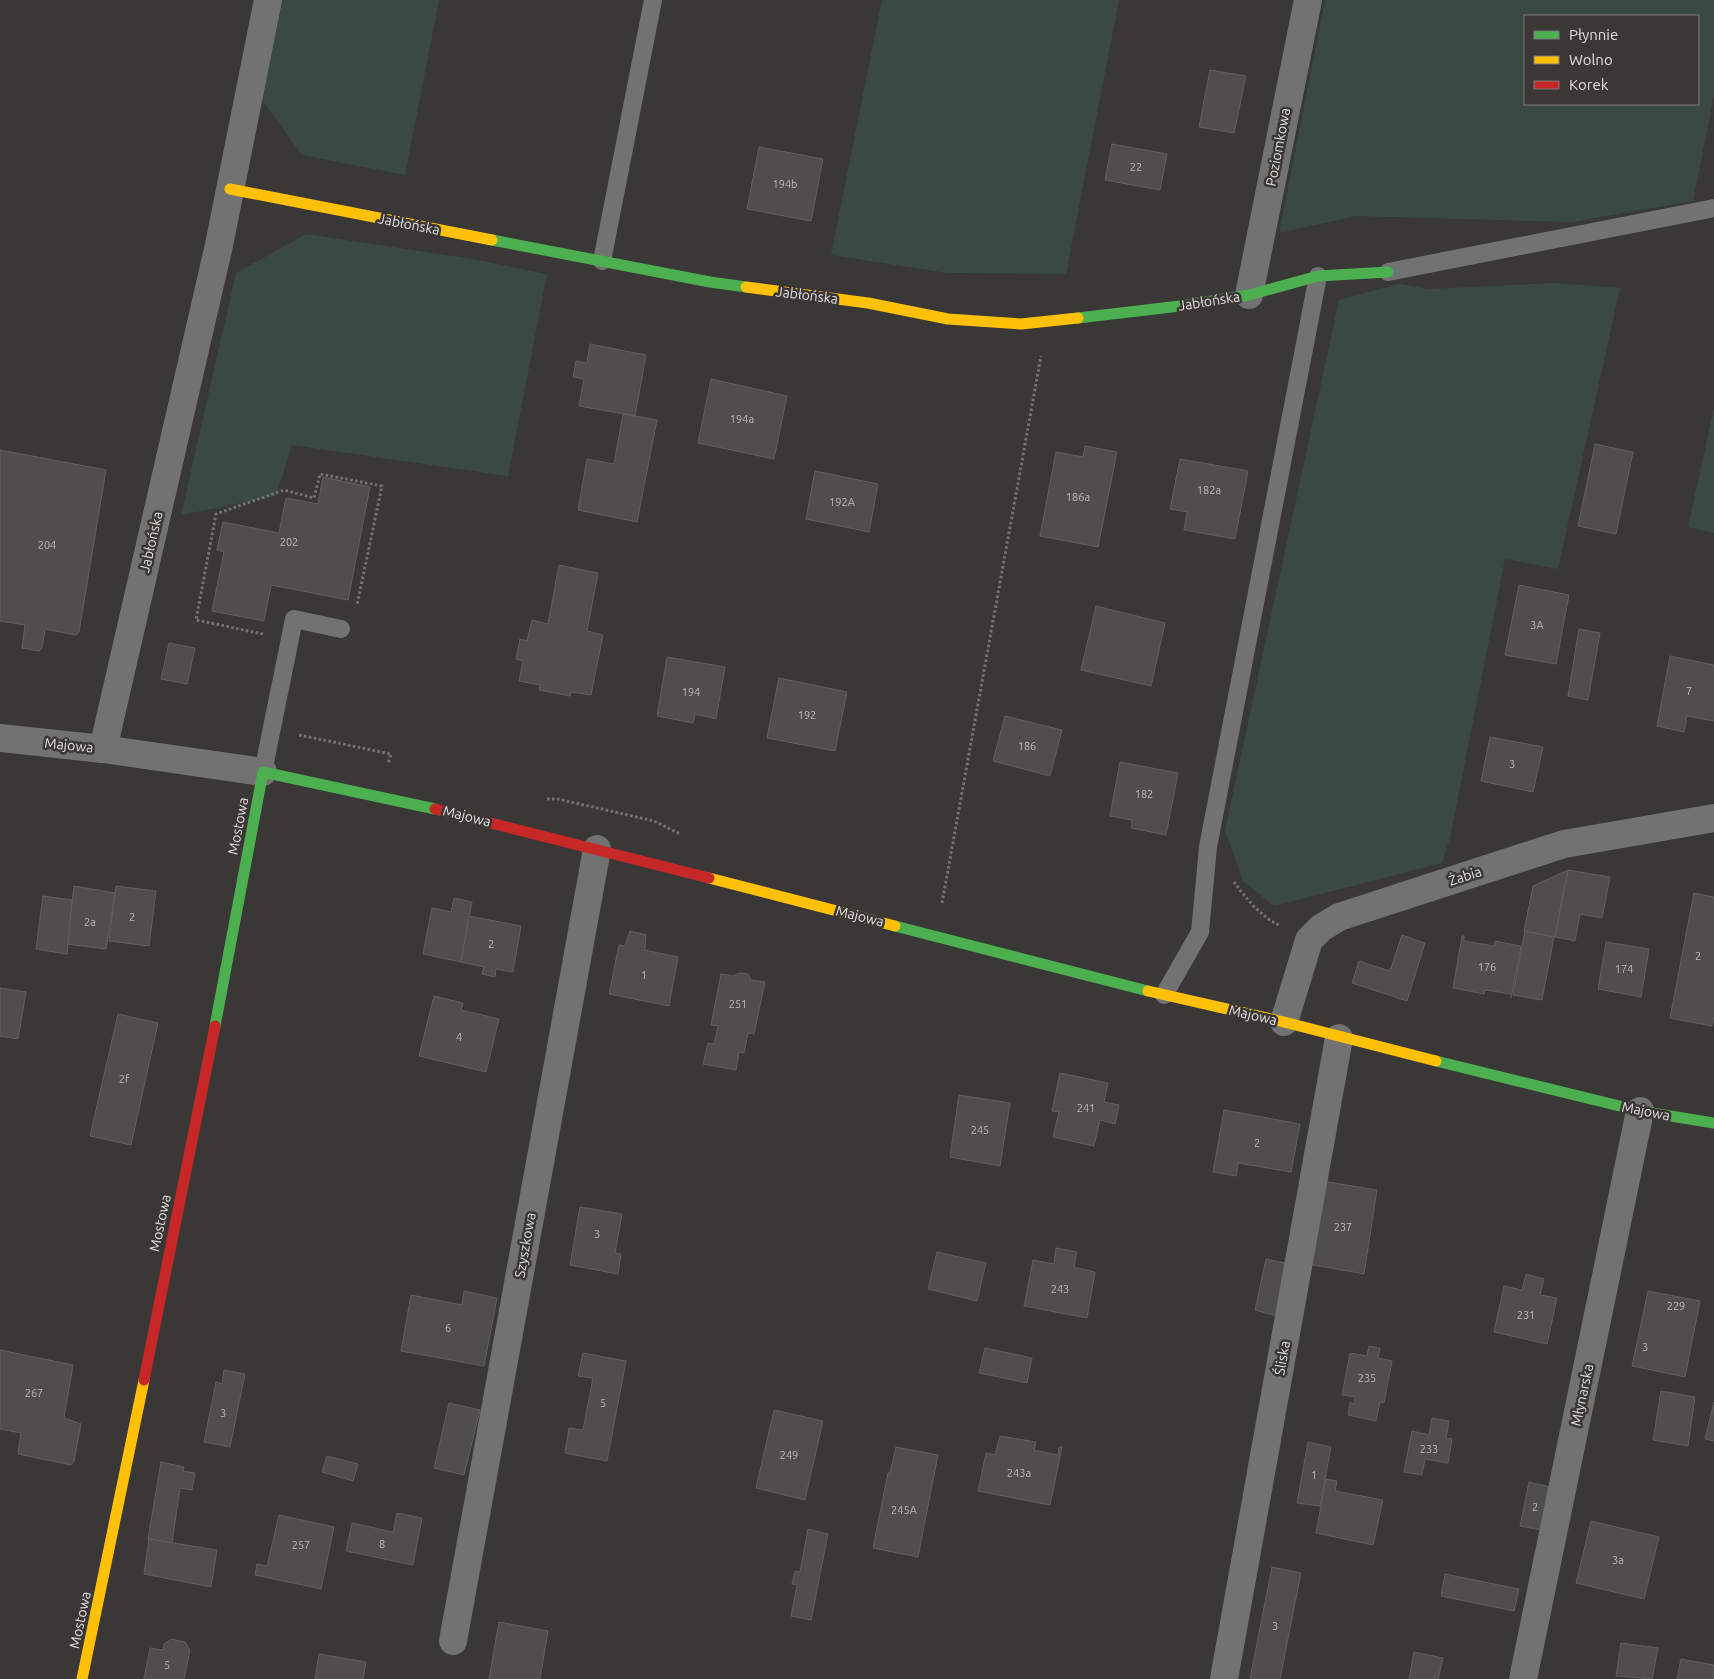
<svg xmlns="http://www.w3.org/2000/svg" width="1714" height="1679" viewBox="0 0 1714 1679" font-family="Ubuntu,sans-serif">
<style>
.green{fill:#3a4a42;fill-rule:evenodd}
.building{fill:#504e4d;stroke:#62605f}
.lines{fill:none;stroke-linecap:round;stroke-linejoin:round}
.path{stroke:#747473;stroke-width:3;stroke-dasharray:2.5 2.5;stroke-linecap:butt}
.lane{stroke:#727272;stroke-width:18}
.street{stroke:#727272;stroke-width:28}
.fast{stroke:#4caf50;stroke-width:11}
.slow{stroke:#ffc107;stroke-width:11}
.jam{stroke:#c62828;stroke-width:11}
.labels{text-anchor:middle;dominant-baseline:central;stroke-width:5;stroke-linejoin:round;paint-order:stroke}
.number-label{font-size:11px;fill:#bdbbba}
.street-label{font-size:14px;fill:#e1dfde;stroke:#3b3735}
</style>
<rect width="100%" height="100%" fill="#3a3836"/>
<g class="green">
<path d="M283,0H439L405,175L302,155L261,98Z"/>
<path d="M882,0H1119L1066,274L948,273L831,255Z"/>
<path d="M1325,0H1714V96L1693,201L1572,222L1356,216L1279,233ZM1525,16H1698V104H1525Z"/>
<path d="M306,234L472,259L547,274L508,476L292,445L276,496L181,515L236,273Z"/>
<path d="M1555,283L1620,288L1558,569L1505,559L1450,838L1442,863L1274,906L1243,881L1225,830L1339,300L1399,284L1429,289Z"/>
<path d="M1714,408V533L1688,527Z"/>
</g>
<g class="building">
<path d="M1210,70L1246,76L1234,133L1199,127Z"/>
<path d="M1112,144L1167,154L1160,190L1105,180Z"/>
<path d="M759,147L823,159L811,221L747,209Z"/>
<path d="M590,344L646,355L635,416L579,406L584,379L573,377L576,361L587,363Z"/>
<path d="M711,379L787,396L774,459L698,443Z"/>
<path d="M623,414L657,420L637,522L578,510L587,459L614,464Z"/>
<path d="M1595,444L1633,452L1616,534L1578,526Z"/>
<path d="M1085,446L1117,452L1098,547L1040,536L1056,452L1083,457Z"/>
<path d="M0,450L106,470L79,632L76,635L45,629L42,648L39,651L22,648L25,625L0,621Z"/>
<path d="M1180,459L1248,471L1235,539L1184,530L1187,512L1170,509Z"/>
<path d="M815,471L878,484L869,532L806,519Z"/>
<path d="M323,477L370,487L348,600L271,585L264,621L212,611L224,552L217,550L223,522L279,533L286,498L318,504Z"/>
<path d="M559,565L598,573L587,631L603,635L591,695L571,692L570,696L539,690L540,685L519,681L523,661L516,659L520,639L527,641L532,620L548,624Z"/>
<path d="M1519,585L1569,595L1556,664L1505,655Z"/>
<path d="M1096,606L1165,623L1151,686L1081,670Z"/>
<path d="M1579,629L1600,633L1588,700L1568,696Z"/>
<path d="M169,643L195,648L187,684L161,679Z"/>
<path d="M1670,656L1714,665V721L1687,716L1684,732L1657,726Z"/>
<path d="M667,657L725,667L716,719L695,714L693,723L657,716Z"/>
<path d="M779,678L847,692L835,751L767,738Z"/>
<path d="M1005,716L1062,730L1050,776L993,761Z"/>
<path d="M1490,737L1543,747L1533,792L1481,781Z"/>
<path d="M1120,762L1178,773L1166,835L1131,828L1132,820L1110,816Z"/>
<path d="M1568,870L1555,937L1524,931L1533,886Z"/>
<path d="M1568,870L1610,877L1602,918L1580,914L1575,941L1555,937Z"/>
<path d="M74,886L115,893L106,949L67,944Z"/>
<path d="M116,886L156,891L149,946L109,941Z"/>
<path d="M1694,893L1714,897V1016L1712,1026L1670,1018Z"/>
<path d="M43,896L72,900L67,954L36,949Z"/>
<path d="M454,898L472,902L461,962L423,954L432,908L451,912Z"/>
<path d="M469,916L521,926L513,972L496,969L495,977L482,974L484,967L461,962Z"/>
<path d="M630,931L646,935L645,950L678,957L669,1006L609,994L619,945L625,946Z"/>
<path d="M1525,931L1554,937L1542,1000L1513,995Z"/>
<path d="M1402,935L1425,943L1407,1001L1352,983L1359,961L1390,971Z"/>
<path d="M1462,936H1464V941L1494,946L1495,941L1521,946L1511,998V994L1485,990L1484,994L1453,988Z"/>
<path d="M1606,942L1649,949L1641,997L1598,989Z"/>
<path d="M739,973L748,974L751,980L765,982L754,1034L748,1033L744,1053L739,1052L736,1070L703,1064L708,1043L714,1044L718,1026L711,1025L721,974L733,976Z"/>
<path d="M0,988L26,992L18,1039L0,1036Z"/>
<path d="M434,996L463,1003L461,1010L499,1019L486,1072L419,1056Z"/>
<path d="M118,1014L158,1023L131,1145L90,1136Z"/>
<path d="M1060,1073L1108,1083L1104,1102L1119,1105L1115,1124L1100,1120L1094,1146L1053,1137L1059,1112L1052,1111Z"/>
<path d="M959,1095L1010,1103L1000,1166L950,1157Z"/>
<path d="M1224,1110L1300,1124L1291,1172L1238,1163L1236,1176L1213,1172Z"/>
<path d="M1322,1181L1377,1190L1364,1274L1308,1264Z"/>
<path d="M580,1207L622,1214L615,1253L621,1254L618,1274L570,1265Z"/>
<path d="M1056,1248L1077,1252L1074,1267L1095,1272L1087,1318L1024,1306L1033,1260L1054,1264Z"/>
<path d="M937,1252L986,1263L977,1301L928,1289Z"/>
<path d="M1266,1259L1289,1264L1277,1316L1255,1310Z"/>
<path d="M1526,1274L1544,1279L1540,1295L1557,1298L1547,1344L1494,1332L1504,1286L1522,1290Z"/>
<path d="M464,1291L497,1298L484,1366L401,1351L411,1295L462,1305Z"/>
<path d="M1648,1291L1700,1301L1685,1377L1632,1366Z"/>
<path d="M1369,1346L1380,1348L1378,1358L1392,1361L1384,1403L1380,1402L1376,1421L1348,1415L1350,1402L1354,1404L1355,1397L1342,1395L1350,1353L1367,1356Z"/>
<path d="M985,1348L1032,1358L1027,1383L979,1373Z"/>
<path d="M0,1350L73,1365L64,1418L81,1424L74,1461L71,1465L18,1454L21,1433L0,1429Z"/>
<path d="M583,1353L626,1361L607,1461L565,1453L569,1428L583,1430L593,1378L578,1376Z"/>
<path d="M224,1370L245,1374L230,1447L204,1442L216,1382L222,1384Z"/>
<path d="M1661,1391L1695,1397L1688,1446L1653,1440Z"/>
<path d="M1714,1402V1441L1705,1439Z"/>
<path d="M449,1403L480,1410L464,1475L434,1468Z"/>
<path d="M774,1410L823,1421L805,1500L756,1488Z"/>
<path d="M1432,1418L1449,1421L1446,1438L1452,1439L1448,1463L1425,1459L1422,1475L1404,1472L1412,1431L1429,1435Z"/>
<path d="M1000,1436L1036,1442L1034,1450L1058,1455L1059,1447H1062L1050,1505L978,1491L986,1453L995,1455Z"/>
<path d="M1308,1442L1331,1447L1320,1506L1297,1503Z"/>
<path d="M896,1447L938,1455L918,1557L873,1548L888,1473H890Z"/>
<path d="M327,1456L358,1464L353,1481L322,1472Z"/>
<path d="M161,1462L184,1467L183,1471L195,1473L192,1490L180,1488L172,1543L148,1539Z"/>
<path d="M1326,1479L1337,1481L1335,1491L1383,1500L1373,1545L1316,1533Z"/>
<path d="M1529,1482L1550,1487L1541,1530L1520,1526Z"/>
<path d="M397,1513L422,1518L413,1565L346,1551L352,1523L393,1532Z"/>
<path d="M279,1515L334,1527L321,1589L255,1575L257,1564L267,1566Z"/>
<path d="M1591,1521L1659,1537L1644,1599L1576,1583Z"/>
<path d="M808,1529L828,1534L811,1620L791,1616L797,1585L792,1584L795,1571L800,1572Z"/>
<path d="M149,1539L217,1550L211,1587L144,1574Z"/>
<path d="M1272,1567L1301,1573L1280,1679H1250Z"/>
<path d="M1445,1574L1519,1589L1514,1611L1441,1596Z"/>
<path d="M499,1622L548,1631L540,1679H489Z"/>
<path d="M171,1639L185,1642L190,1650L184,1679H144L150,1648L163,1650L164,1644Z"/>
<path d="M1621,1643L1658,1648L1652,1679L1616,1676Z"/>
<path d="M1414,1652L1443,1658L1438,1679H1409Z"/>
<path d="M319,1654L366,1662L363,1679H315Z"/>
<path d="M1681,1659L1714,1665V1679H1677Z"/>
</g>
<g class="lines">
<g class="path">
<path d="M263,634L196,620L216,514L284,490L314,498L320,474L382,486L357,605"/>
<path d="M299,735L391,754L388,764"/>
<path d="M547,799H558L654,821L680,834"/>
<path d="M1234,882C1245,897 1261,917 1279,925"/>
<path d="M942,903L1041,356"/>
</g>
<g class="lane">
<path d="M602,261L653,0"/>
<path d="M1388,272L1714,208"/>
<path d="M263,772L294,619L341,629"/>
<path d="M1164,995L1200,932L1208,847L1318,276"/>
</g>
<g class="street">
<path d="M1249,295L1308,0"/>
<path d="M0,738L103,749L263,772"/>
<path d="M103,749L219,245L268,0"/>
<path d="M1284,1022L1309,940L1321,928L1339,917L1564,844L1714,818"/>
<path d="M453,1641L597,849"/>
<path d="M1224,1679L1339,1038"/>
<path d="M1523,1679L1640,1111"/>
</g>
<g class="fast">
<path d="M492,240L710,282L746,287"/>
<path d="M1078,318L1180,306L1249,295L1318,276L1388,272"/>
<path d="M895,926L1148,991"/>
<path d="M215,1026L263,772L435,809"/>
<path d="M1436,1061L1640,1111L1714,1123"/>
</g>
<g class="slow">
<path d="M230,189L492,240"/>
<path d="M746,287L868,303L948,319L1021,324L1078,318"/>
<path d="M709,878L895,926"/>
<path d="M1148,991L1284,1022L1436,1061"/>
<path d="M82,1679L144,1380"/>
</g>
<g class="jam">
<path d="M435,809L709,878"/>
<path d="M144,1380L215,1026"/>
</g>
</g>
<g class="labels">
<g class="number-label">
<text x="1136" y="167">22</text>
<text x="785" y="184">194b</text>
<text x="742" y="419">194a</text>
<text x="1209" y="490">182a</text>
<text x="1078" y="497">186a</text>
<text x="842" y="502">192A</text>
<text x="289" y="542">202</text>
<text x="47" y="545">204</text>
<text x="1537" y="625">3A</text>
<text x="1689" y="691">7</text>
<text x="691" y="692">194</text>
<text x="807" y="715">192</text>
<text x="1027" y="746">186</text>
<text x="1512" y="764">3</text>
<text x="1144" y="794">182</text>
<text x="132" y="917">2</text>
<text x="90" y="922">2a</text>
<text x="491" y="944">2</text>
<text x="1698" y="956">2</text>
<text x="1487" y="967">176</text>
<text x="1624" y="969">174</text>
<text x="644" y="975">1</text>
<text x="738" y="1004">251</text>
<text x="459" y="1037">4</text>
<text x="124" y="1079">2f</text>
<text x="1086" y="1108">241</text>
<text x="980" y="1130">245</text>
<text x="1257" y="1143">2</text>
<text x="1343" y="1227">237</text>
<text x="597" y="1234">3</text>
<text x="1060" y="1289">243</text>
<text x="1676" y="1306">229</text>
<text x="1526" y="1315">231</text>
<text x="448" y="1328">6</text>
<text x="1645" y="1347">3</text>
<text x="1367" y="1378">235</text>
<text x="34" y="1393">267</text>
<text x="603" y="1403">5</text>
<text x="223" y="1413">3</text>
<text x="1429" y="1449">233</text>
<text x="789" y="1455">249</text>
<text x="1019" y="1473">243a</text>
<text x="1314" y="1475">1</text>
<text x="1535" y="1507">2</text>
<text x="904" y="1510">245A</text>
<text x="382" y="1544">8</text>
<text x="301" y="1545">257</text>
<text x="1618" y="1560">3a</text>
<text x="1275" y="1626">3</text>
<text x="167" y="1665">5</text>
</g>
<g class="street-label">
<text transform="translate(1278 147) rotate(-79)">Poziomkowa</text>
<text transform="translate(409 224) rotate(11)">Jabłońska</text>
<text transform="translate(807 295) rotate(7)">Jabłońska</text>
<text transform="translate(1209 301) rotate(-9)">Jabłońska</text>
<text transform="translate(151 542) rotate(-77)">Jabłońska</text>
<text transform="translate(69 745) rotate(6)">Majowa</text>
<text transform="translate(467 816) rotate(14)">Majowa</text>
<text transform="translate(238 826) rotate(-79)">Mostowa</text>
<text transform="translate(1465 876) rotate(-18)">Żabia</text>
<text transform="translate(860 916) rotate(14)">Majowa</text>
<text transform="translate(1253 1015) rotate(13)">Majowa</text>
<text transform="translate(1646 1111) rotate(11)">Majowa</text>
<text transform="translate(160 1223) rotate(-78)">Mostowa</text>
<text transform="translate(525 1245) rotate(-80)">Szyszkowa</text>
<text transform="translate(1282 1358) rotate(-80)">Śliska</text>
<text transform="translate(1582 1395) rotate(-78)">Młynarska</text>
<text transform="translate(80 1620) rotate(-78)">Mostowa</text>
</g>
</g>
<rect x="1524" y="15" width="175" height="90" fill="#3b3735" stroke="#7d7a79"/>
<rect x="1534" y="31" width="25" height="8" fill="#4caf50" stroke="#7d7a79"/>
<text x="1569" y="40" font-size="15" fill="#e1dfde">Płynnie</text>
<rect x="1534" y="56" width="25" height="8" fill="#ffc107" stroke="#7d7a79"/>
<text x="1569" y="65" font-size="15" fill="#e1dfde">Wolno</text>
<rect x="1534" y="81" width="25" height="8" fill="#c62828" stroke="#7d7a79"/>
<text x="1569" y="90" font-size="15" fill="#e1dfde">Korek</text>
</svg>
